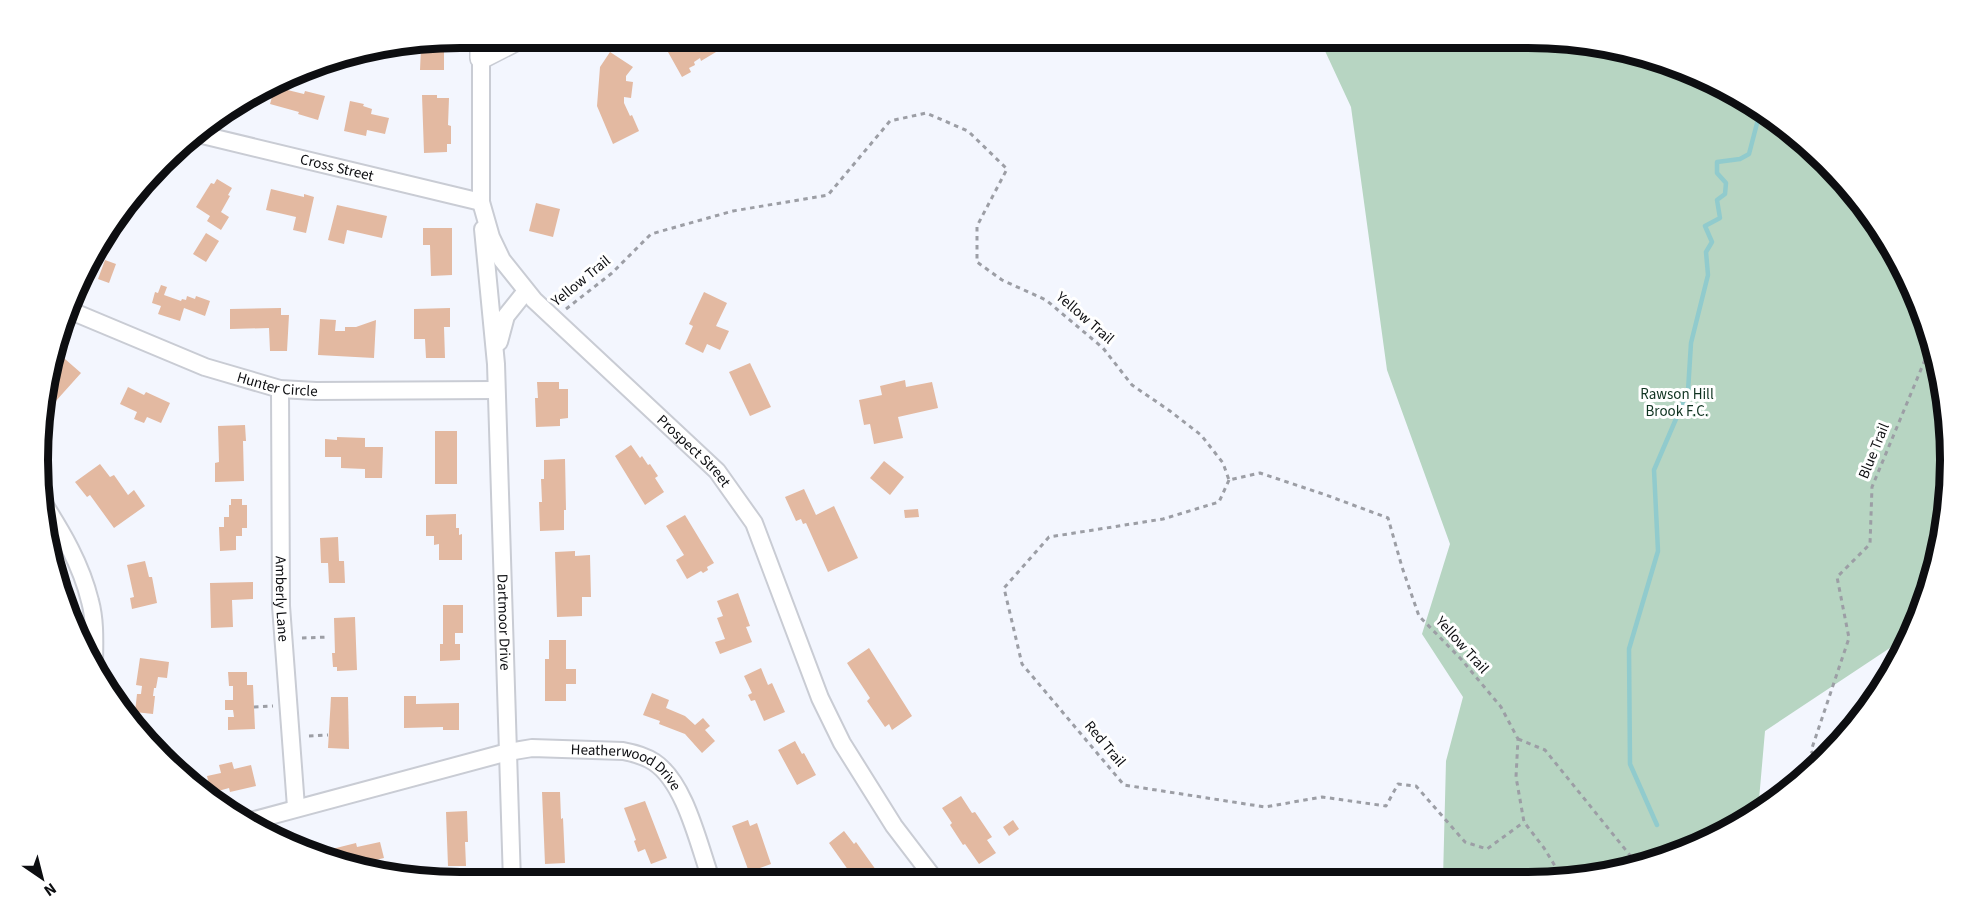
<svg xmlns="http://www.w3.org/2000/svg" width="1988" height="920" viewBox="0 0 1988 920" font-family="'Source Sans 3',sans-serif">
<style>
.green{fill:#b7d5c2}
.lines{fill:none;stroke-linecap:round;stroke-linejoin:round}
.stream{stroke:#91cbcd;stroke-width:4.5}
.building{fill:#e3b9a1}
.minor-casing{stroke:#c9ccd4;stroke-width:20}
.tertiary-casing{stroke:#c9ccd4;stroke-width:24}
.path{stroke:#9c9ea5;stroke-width:3;stroke-dasharray:4.5 4.5;stroke-linecap:butt}
.minor{stroke:#fff;stroke-width:16}
.tertiary{stroke:#fff;stroke-width:21}
.labels{text-anchor:middle;dominant-baseline:central;stroke-width:6;stroke-linejoin:round;paint-order:stroke}
.street-label{font-size:15px;fill:#0d0e11;stroke:#fff}
.park-label{font-size:15px;fill:#0f3320;stroke:#fff}
.rim{fill:none;stroke:#0d0e11;stroke-width:8}
</style>
<rect width="100%" height="100%" fill="#f3f6fe"/>
<path class="green" d="M1319,38H1528L1610,46L1689,70L1762,109L1827,161L1879,225L1918,298L1942,377L1950,450L1924,603L1918,621L1911,634L1765,731L1758,811L1690,850L1583,879H1443L1446,761L1463,697L1422,634L1450,544L1387,370L1351,107Z"/>
<g class="lines">
<g class="stream">
<path d="M1657,825L1630,764L1629,649L1658,551L1654,470L1688,391L1691,343L1708,275L1706,252L1712,242L1705,226L1720,218L1717,200L1725,194L1726,183L1717,173V162L1740,159L1749,154L1761,108"/>
<path d="M1583,879L1591,871"/>
</g>
</g>
<g class="building">
<path d="M688,38H708L716,52L701,61L700,58L694,62L695,65L689,68L691,72L682,77L668,52L675,48L673,44L680,40L682,44L689,39Z"/>
<path d="M444,40V70H420L421,48L407,46Z"/>
<path d="M610,52L633,67L626,76V81L633,82L631,98L624,97V103L630,116L632,115L639,131L613,144L597,106L600,67Z"/>
<path d="M275,87L304,94L305,91L325,96L318,120L298,114L299,112L270,104Z"/>
<path d="M422,95H437V98H449L448,125L451,126V144H447V152L424,153Z"/>
<path d="M350,101L364,104L363,106L372,109L371,114L389,118L385,134L367,130L366,136L344,131Z"/>
<path d="M217,179L232,188L228,195L230,196L221,212L229,217L221,230L207,221L210,216L196,207L211,183L214,184Z"/>
<path d="M271,189L304,197V194L314,197L306,233L293,230L296,217L266,210Z"/>
<path d="M536,203L560,209L553,237L529,231Z"/>
<path d="M337,205L387,216L382,238L347,230L344,244L328,240Z"/>
<path d="M423,228H452V275L431,276L430,245H423Z"/>
<path d="M206,233L219,241L206,262L193,254Z"/>
<path d="M92,255H94L92,275L85,274Z"/>
<path d="M105,260L116,264L109,283L98,279Z"/>
<path d="M161,285L167,287L164,295L181,301L182,299L186,300L187,296L195,299L196,296L210,301L205,316L184,308L180,321L158,314L161,306L152,303L155,292L158,293Z"/>
<path d="M704,292L727,303L716,326L729,331L720,350L707,344L703,353L685,344L693,326L689,324Z"/>
<path d="M281,308V315H289L287,351H270L269,328L230,329V309Z"/>
<path d="M450,308V327H444L445,358H426L425,339H414V309Z"/>
<path d="M320,319L336,320L335,331H345V327H356L376,320L374,358L318,355Z"/>
<path d="M57,352L81,373L55,402L49,397L43,403L46,378L54,356Z"/>
<path d="M750,363L771,407L750,416L729,372Z"/>
<path d="M905,380L906,387L932,382L938,408L898,417L903,438L874,444L870,424L864,425L859,400L882,395L880,386Z"/>
<path d="M537,382H559V389H568V418L560,419V426L536,427L535,398H538Z"/>
<path d="M128,387L144,395L146,392L170,403L161,423L147,417L144,423L134,419L137,412L120,404Z"/>
<path d="M245,425L246,441H243L244,481L215,482V463L219,462L218,426Z"/>
<rect x="435" y="431" width="22" height="53"/>
<path d="M337,437L365,438V447H383L382,478H365V469L341,468V457H325V439L337,440Z"/>
<path d="M631,445L640,458L642,456L648,465L650,464L658,476L655,478L664,492L645,505L615,456Z"/>
<path d="M565,459L566,510H564V530L540,531L539,502H542L541,479H544V460Z"/>
<path d="M884,461L904,477L890,495L870,478Z"/>
<path d="M100,464L110,477L114,475L128,495L134,490L145,506L114,528L90,495L87,497L75,482Z"/>
<path d="M804,489L816,515L834,506L858,558L828,572L806,523L803,524L801,519L796,521L785,497Z"/>
<path d="M231,499H242V505H247V528H242V536H236V550L220,551L219,527H224V517H229V505H231Z"/>
<path d="M918,509L919,517L905,518L904,510Z"/>
<path d="M456,514V528H459V535L462,534V560H439V544L434,545V536H426V515Z"/>
<path d="M685,515L714,563L707,567L708,570L703,573L701,571L687,579L676,560L684,555L666,526Z"/>
<path d="M338,537L339,561H344L345,583H329L328,563H321L320,538Z"/>
<path d="M575,551V556L590,555L591,597H582V616L557,617L555,552Z"/>
<path d="M145,561L149,577H152L157,603L132,609L130,598L134,597L127,565Z"/>
<path d="M253,582V599L232,600L233,627L211,628L210,583Z"/>
<path d="M738,593L750,626L746,627L752,642L720,654L715,642L725,639L717,618L723,616L717,601Z"/>
<path d="M443,605H463V633H455V644H460V660L440,661V644H443Z"/>
<path d="M355,617L357,670L337,671V667H333L332,653H335L334,618Z"/>
<path d="M549,640H566V669H576V684H566V701H545V659H549Z"/>
<path d="M869,648L912,716L892,730L889,724L885,727L867,701L870,698L847,663Z"/>
<path d="M140,658L169,662L167,678L158,677L156,688H154L153,696H155L153,714L135,712L137,694H141L142,686L136,685Z"/>
<path d="M761,668L768,685L772,683L785,712L764,721L755,700L751,701L748,695L752,693L744,676Z"/>
<path d="M228,672H247V685H253L255,729L228,730V717H234L233,710H225V700H233V686H229Z"/>
<path d="M652,693L669,700L666,708L685,716L695,725L703,718L710,726L705,730L715,741L702,753L685,734L659,724L660,721L643,715Z"/>
<path d="M404,696H416V704L459,703V730H443V727L404,728Z"/>
<path d="M331,697H348L349,749L328,748Z"/>
<path d="M795,741L802,754L804,753L816,775L797,785L778,750Z"/>
<path d="M232,762L234,769L251,765L256,786L230,792L229,788L211,793L207,776L221,773L219,765Z"/>
<path d="M542,792H560L561,819L563,818L565,863L545,864Z"/>
<path d="M961,796L972,813L975,812L992,837L987,840L996,853L979,864L965,844L963,845L950,825L952,823L942,808Z"/>
<path d="M645,801L667,858L651,864L645,849L638,852L634,841L636,840L624,808Z"/>
<path d="M467,811L468,842H465L466,866H448L446,812Z"/>
<path d="M748,820L750,826L757,823L771,864L749,872L732,826Z"/>
<path d="M1013,820L1019,829L1009,836L1003,827Z"/>
<path d="M844,831L854,844L856,842L876,870L861,881H856L829,843Z"/>
<path d="M380,842L384,858L367,862V859L345,865L331,860L328,850L356,843L357,847Z"/>
</g>
<g class="lines">
<g class="minor-casing">
<g id="minor">
<path id="s1" d="M481,58V202L491,237L502,260L534,300L717,471L754,523L820,698L842,743L894,826L936,881"/>
<path id="s2" d="M194,133L481,202"/>
<path id="s3" d="M483,229L496,364L512,882"/>
<path id="s4" d="M71,311L205,367L280,389L316,391L496,390"/>
<path d="M499,342L506,316L526,291"/>
<path id="s5" d="M280,389L281,606L296,807"/>
<path d="M42,501C62,532 81,564 90,601C96,623 94,647 94,670"/>
<path id="s6" d="M251,821L508,752L532,748L623,751C634,753 645,756 654,762C686,783 699,847 712,882"/>
</g>
</g>
<g class="tertiary-casing">
<path id="tertiary" d="M481,38V58L520,38"/>
</g>
<g class="path">
<path d="M566,309L612,273L651,234L733,211L828,195L890,121L926,113L968,131L1007,169L977,226V262L1002,280L1046,300L1103,348L1132,385L1170,411L1201,435L1223,463L1229,480L1260,473L1326,495L1388,518L1402,567L1419,616L1461,659L1501,707L1518,739L1516,777L1524,822L1544,848L1563,879"/>
<path d="M1229,480L1219,502L1163,519L1049,537L1004,588L1022,664L1124,785L1265,807L1322,797L1386,806L1398,784L1416,786L1465,842L1487,849L1524,822"/>
<path d="M302,638L329,637"/>
<path d="M254,707L273,706"/>
<path d="M309,736L328,735"/>
<path d="M1518,739L1545,750L1637,864"/>
<path d="M1819,762L1811,751L1849,638L1837,577L1870,544L1872,487L1927,355L1934,351"/>
</g>
<use href="#minor" class="minor"/>
<use href="#tertiary" class="tertiary"/>
</g>
<g class="labels">
<g class="street-label">
<text stroke="none"><textPath href="#s2" startOffset="147">Cross Street</textPath></text>
<text transform="translate(581 281) rotate(-39)">Yellow Trail</text>
<text transform="translate(1085 318) rotate(41)">Yellow Trail</text>
<text stroke="none"><textPath href="#s4" startOffset="220">Hunter Circle</textPath></text>
<text transform="translate(1874 451) rotate(-68)">Blue Trail</text>
<text stroke="none"><textPath href="#s1" startOffset="477">Prospect Street</textPath></text>
<text stroke="none"><textPath href="#s5" startOffset="210">Amberly Lane</textPath></text>
<text stroke="none"><textPath href="#s3" startOffset="394">Dartmoor Drive</textPath></text>
<text transform="translate(1462 645) rotate(48)">Yellow Trail</text>
<text transform="translate(1105 744) rotate(50)">Red Trail</text>
<text stroke="none"><textPath href="#s6" startOffset="390">Heatherwood Drive</textPath></text>
</g>
<g class="park-label">
<text x="1677" y="394">Rawson Hill<tspan x="1677" dy="17">Brook F.C.</tspan></text>
</g>
</g>
<path d="M0 0H1988V920H0ZM460 48H1528A412 412 0 0 1 1940 460V460A412 412 0 0 1 1528 872H460A412 412 0 0 1 48 460V460A412 412 0 0 1 460 48Z" fill="#fff" fill-rule="evenodd"/>
<path class="rim" d="M460 48H1528A412 412 0 0 1 1940 460V460A412 412 0 0 1 1528 872H460A412 412 0 0 1 48 460V460A412 412 0 0 1 460 48Z"/>
<g transform="translate(42 878) rotate(145)" stroke="#ffffff" stroke-width="4.5" paint-order="stroke">
<path d="M0-4.5L10 22L0 15L-10 22Z" fill="#0d0e11"/>
<text y="-9" font-size="16" font-weight="bold" text-anchor="middle" fill="#0d0e11">N</text>
</g>
</svg>
